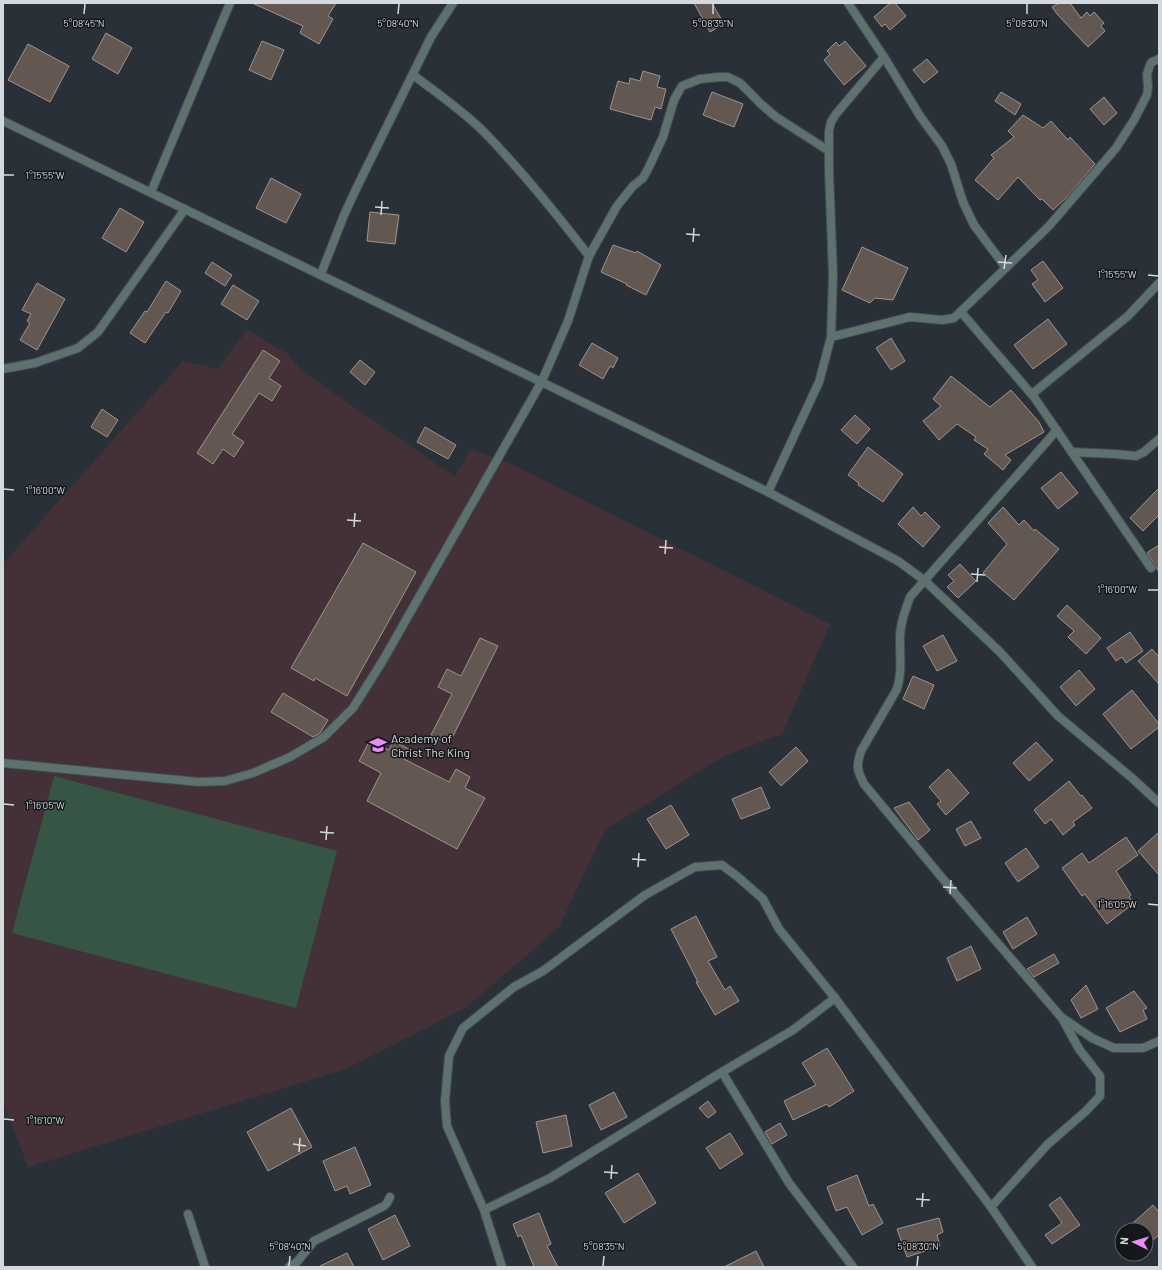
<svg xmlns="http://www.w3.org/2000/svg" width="1162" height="1270" viewBox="0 0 1162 1270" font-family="Barlow,sans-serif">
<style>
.education{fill:#443138}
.green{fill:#365544}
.building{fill:#635851;stroke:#9f948d}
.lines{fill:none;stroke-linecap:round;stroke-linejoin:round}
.minor-casing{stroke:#444b53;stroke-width:10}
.minor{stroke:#5d716e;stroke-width:8}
.ticks{fill:none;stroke:#d4d9de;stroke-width:1.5}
.labels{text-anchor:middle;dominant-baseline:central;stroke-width:3;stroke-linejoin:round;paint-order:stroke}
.poi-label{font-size:12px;fill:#d4d9de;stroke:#15181b;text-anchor:start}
.ticks-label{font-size:10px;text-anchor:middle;fill:#d4d9de;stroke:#15181b;stroke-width:3;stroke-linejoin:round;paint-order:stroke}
</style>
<rect width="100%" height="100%" fill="#293038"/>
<path class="education" d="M247,330L288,354L302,371L455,477L470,449L510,463L830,624L782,734L724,756L605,830L559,927L467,1007L346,1069L28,1167L3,1102V564L183,361L218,369Z"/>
<path class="green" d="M54,776L337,851L296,1008L12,933Z"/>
<g class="building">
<path d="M252,3H336L328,16L333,19L319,44L300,33L303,26Z"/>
<path d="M694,3H712L724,24L710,32Z"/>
<path d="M890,3H895L906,16L890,30L885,24L882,27L874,17Z"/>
<path d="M1059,3H1070L1081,18L1087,12L1090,16L1094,12L1104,23L1101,26L1105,31L1088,47L1057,14L1052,7Z"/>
<path d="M106,33L132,48L118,74L92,59Z"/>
<path d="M262,41L284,50L271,80L249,70Z"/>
<path d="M845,41L866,66L844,85L824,60L830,54L827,51L836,42L839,46Z"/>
<path d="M28,44L69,66L50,102L8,80Z"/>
<path d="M927,59L938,72L924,83L913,70Z"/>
<path d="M643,71L660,76L657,87L666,89L661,109L655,107L651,120L610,109L618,81L629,84L630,78L640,81Z"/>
<path d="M712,92L743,104L734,127L703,115Z"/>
<path d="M1001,92L1021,104L1015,115L995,101Z"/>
<path d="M1104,97L1117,113L1104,125L1090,109Z"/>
<path d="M1023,115L1043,128L1051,121L1068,140L1070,137L1095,164L1069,195L1053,210L1042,199L1040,200L1018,177L998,200L975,180L994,158L991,155L1014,137L1008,131Z"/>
<path d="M271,178L301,194L286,223L256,208Z"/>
<path d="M120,208L144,222L126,252L102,238Z"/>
<path d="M370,212L399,215L395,244L367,241Z"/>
<path d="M613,245L636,253L637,251L661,265L646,295L626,285L627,284L601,272Z"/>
<path d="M862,247L908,268L893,300L875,298L870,303L842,290Z"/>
<path d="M1043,261L1063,288L1045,302L1032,284L1038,280L1031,270Z"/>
<path d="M212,262L232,275L225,286L205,273Z"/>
<path d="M166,281L181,291L168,313L166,312L145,343L130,333L145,311L147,312Z"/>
<path d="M37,283L65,299L37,350L20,340L30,323L27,321L31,314L22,310Z"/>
<path d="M233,285L259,301L247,320L221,304Z"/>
<path d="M1048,319L1067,344L1033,369L1014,345Z"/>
<path d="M891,338L905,361L891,370L876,348Z"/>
<path d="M592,343L618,358L613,368L610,366L603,379L579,365Z"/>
<path d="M263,350L280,361L269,378L281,386L272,401L259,393L232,434L244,442L234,457L223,449L213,464L197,453Z"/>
<path d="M360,360L375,372L365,385L350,372Z"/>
<path d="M951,376L990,407L1011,390L1039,422L1044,432L1005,455L1011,460L1003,470L984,454L988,449L974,440L976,437L957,424L939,440L923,421L941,406L933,399Z"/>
<path d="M102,409L118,420L107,437L91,427Z"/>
<path d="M855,415L870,429L857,444L841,430Z"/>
<path d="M425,427L456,445L448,459L417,442Z"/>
<path d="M868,447L903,474L883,502L858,485L859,483L848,475Z"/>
<path d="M1061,472L1078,493L1058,509L1041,488Z"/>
<path d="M1159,488V515L1143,531L1130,518Z"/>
<path d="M913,507L921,516L925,512L940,527L923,547L898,524Z"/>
<path d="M1003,507L1019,525L1024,520L1034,531L1035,529L1059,549L1014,600L983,573L1007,544L988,523Z"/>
<path d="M363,543L416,572L347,696L315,678L314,681L291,668Z"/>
<path d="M1159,545V572L1148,554V552Z"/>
<path d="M960,564L976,581L958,598L947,587L954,581L948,575Z"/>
<path d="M1067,605L1101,638L1086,654L1068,637L1074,631L1057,616Z"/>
<path d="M1130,632L1143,651L1126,663L1122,657L1116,661L1107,648Z"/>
<path d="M943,635L957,661L937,671L923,646Z"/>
<path d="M480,638L498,646L449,744L431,735L452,694L438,687L447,669L461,676Z"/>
<path d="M1152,649L1159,657V684L1138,661Z"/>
<path d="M1079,670L1095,689L1076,706L1060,687Z"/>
<path d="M913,676L934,685L924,709L903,699Z"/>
<path d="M1132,690L1159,724V727L1131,749L1103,714Z"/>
<path d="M283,693L328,720L320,733L313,737L271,712Z"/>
<path d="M370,740L389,750L393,741L409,749L404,759L449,782L456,769L470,777L465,788L485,798L457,849L367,801L381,773L359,761Z"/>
<path d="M1036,742L1053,760L1029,781L1013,763Z"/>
<path d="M796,747L808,761L781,786L769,772Z"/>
<path d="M948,769L969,793L946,815L937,804L941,801L929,787Z"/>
<path d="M1069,781L1081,796L1082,795L1092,808L1073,822L1075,825L1063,835L1051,819L1045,824L1034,810Z"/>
<path d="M761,787L770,808L741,819L732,799Z"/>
<path d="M909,802L930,830L918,840L894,808Z"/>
<path d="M671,805L689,835L666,849L647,819Z"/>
<path d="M971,821L981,838L965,846L956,829Z"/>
<path d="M1159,832V875L1138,851Z"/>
<path d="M1126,837L1138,855L1116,871L1131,895L1129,897L1134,903L1107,924L1085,894L1082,896L1062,868L1082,853L1089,863Z"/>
<path d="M1026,848L1039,867L1018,882L1005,863Z"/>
<path d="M696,916L717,957L708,961L725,990L730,986L739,1001L715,1015L696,982H698L671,929Z"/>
<path d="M1027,917L1037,934L1013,949L1003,932Z"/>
<path d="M971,946L981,969L957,981L947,958Z"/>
<path d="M1054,954L1059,963L1034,977L1027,969Z"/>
<path d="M1086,985L1098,1009L1081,1018L1071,1000Z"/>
<path d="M1134,991L1147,1008L1143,1010L1147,1019L1120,1032L1106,1008Z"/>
<path d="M827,1048L854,1091L829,1107L827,1104L793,1120L784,1101L816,1085L802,1063Z"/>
<path d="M614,1092L627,1117L601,1130L589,1105Z"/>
<path d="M708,1101L716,1112L708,1118L699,1108Z"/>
<path d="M291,1108L312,1147L268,1171L247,1132Z"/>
<path d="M566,1115L572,1146L543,1153L536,1122Z"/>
<path d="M780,1123L787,1135L772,1144L765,1132Z"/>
<path d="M730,1133L743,1154L720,1169L706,1148Z"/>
<path d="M355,1147L371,1185L350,1194L347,1186L335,1191L323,1161Z"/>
<path d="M638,1173L656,1203L624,1223L605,1193Z"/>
<path d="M857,1175L869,1206L873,1204L883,1223L862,1235L847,1207L836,1211L827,1187Z"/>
<path d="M1060,1197L1080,1225L1052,1244L1045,1235L1062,1223L1049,1205Z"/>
<path d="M1153,1205L1159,1212V1235L1146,1246V1230H1125Z"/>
<path d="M539,1213L551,1244L547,1246L558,1267H534L521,1235L518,1237L513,1224Z"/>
<path d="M395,1215L410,1246L383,1260L368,1229Z"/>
<path d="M939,1218L943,1232L937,1235L940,1246L907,1257L897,1229Z"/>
<path d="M756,1251L764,1267H724Z"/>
<path d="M347,1253L354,1267H318Z"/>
</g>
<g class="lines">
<g class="minor-casing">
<g id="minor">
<path d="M848,3L884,57L920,116L942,146L951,164L963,202L974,225L1006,268"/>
<path d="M413,75C437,93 463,111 484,132C522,171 556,213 589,256"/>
<path d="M3,121L768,492L898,561L924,580L1000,652L1058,716L1132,778L1159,803"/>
<path d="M151,192L230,3"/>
<path d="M321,274L344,215L358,185L431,37L453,3"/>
<path d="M961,312L1034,397L1151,568"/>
<path d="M831,337L910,317L942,320L954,318L1049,226L1116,148L1134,120L1147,95L1148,87L1147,74L1150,65L1152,62L1159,59"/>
<path d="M3,369L35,363L78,348L98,332L185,209"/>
<path d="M1032,394L1128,316L1159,283"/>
<path d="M1057,430L910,597C905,611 899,627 900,642C900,659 902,673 897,689L861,751C856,766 857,770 864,784L953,891L1061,1017L1092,1038L1114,1048H1143L1159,1041"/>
<path d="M1072,452L1115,454L1136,456L1144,452L1159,439"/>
<path d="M768,492L819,382L831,337L833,275L829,171V131L831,122L836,114L884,57"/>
<path d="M3,763L199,782L225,781L253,773L290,757L324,737L353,708L382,662L542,381L568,321L589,256L617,206L633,186L643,178L648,169L663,137L674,100L679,91L682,86L700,79L720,77H728L740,83L761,104L776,117L829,151"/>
<path d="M835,998L991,1207L1032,1267"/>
<path d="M722,1072L789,1183L853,1267"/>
<path d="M991,1207L1047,1145L1086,1111L1100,1096V1076L1079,1049L1062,1018"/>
<path d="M484,1210L550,1178L722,1072L793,1030L835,998L779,929L763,899L738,877L722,865L695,867L645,895L543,971L514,987L463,1028L449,1056L445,1101L447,1126L484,1210L502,1267"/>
<path d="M188,1214L205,1267"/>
<path d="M289,1267L297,1262L314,1241L384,1206L387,1203L390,1197"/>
</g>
</g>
<use href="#minor" class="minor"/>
</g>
<path class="ticks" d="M84,14L85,4M398,14L399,4M713,14V4M1027,14V4M4,175H14M375,207L389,208M381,215L382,201M686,234L700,235M693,242L694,228M998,262L1012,263M1004,269L1006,255M1148,275L1158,276M4,489L14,490M347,520L361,521M354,527L355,513M659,547L673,548M665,554L666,540M971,574L985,575M977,582L978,568M1148,590H1158M4,804L14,805M320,832L334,833M326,840L327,826M632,859L646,860M638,867L639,853M943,887L957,888M950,894L951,880M1148,904L1158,905M4,1119L14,1120M293,1144L306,1146M299,1152L300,1138M604,1172L618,1173M611,1179L612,1165M916,1199L930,1200M922,1207L923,1193M289,1266L290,1256M603,1266L604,1256M917,1266L918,1256"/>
<defs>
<g id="school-bare" transform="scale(1.38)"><path d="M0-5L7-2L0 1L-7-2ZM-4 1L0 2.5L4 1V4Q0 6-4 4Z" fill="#ed8cf9" stroke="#15181b" stroke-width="2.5" paint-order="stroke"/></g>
</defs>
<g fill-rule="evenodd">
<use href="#school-bare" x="378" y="745"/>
</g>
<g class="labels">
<g class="poi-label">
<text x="391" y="738">Academy of<tspan x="391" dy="14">Christ The King</tspan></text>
</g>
</g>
<g class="ticks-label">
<text x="84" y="27">5°08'45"N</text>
<text x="398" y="27">5°08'40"N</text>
<text x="713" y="27">5°08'35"N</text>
<text x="1027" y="27">5°08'30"N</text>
<text x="45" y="179">1°15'55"W</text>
<text x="1117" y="278">1°15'55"W</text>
<text x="45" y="494">1°16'00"W</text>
<text x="1117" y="593">1°16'00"W</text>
<text x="45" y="809">1°16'05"W</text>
<text x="1117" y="908">1°16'05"W</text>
<text x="45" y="1124">1°16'10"W</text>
<text x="290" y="1250">5°08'40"N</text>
<text x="604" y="1250">5°08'35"N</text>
<text x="918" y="1250">5°08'30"N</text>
</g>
<rect width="1162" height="1270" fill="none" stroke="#d4d9de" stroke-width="8"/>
<g transform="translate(1134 1242) rotate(275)"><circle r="19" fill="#15181b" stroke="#616569"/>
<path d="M0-3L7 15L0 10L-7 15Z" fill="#ed8cf9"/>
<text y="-6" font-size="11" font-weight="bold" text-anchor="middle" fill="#d4d9de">N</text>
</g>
</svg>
